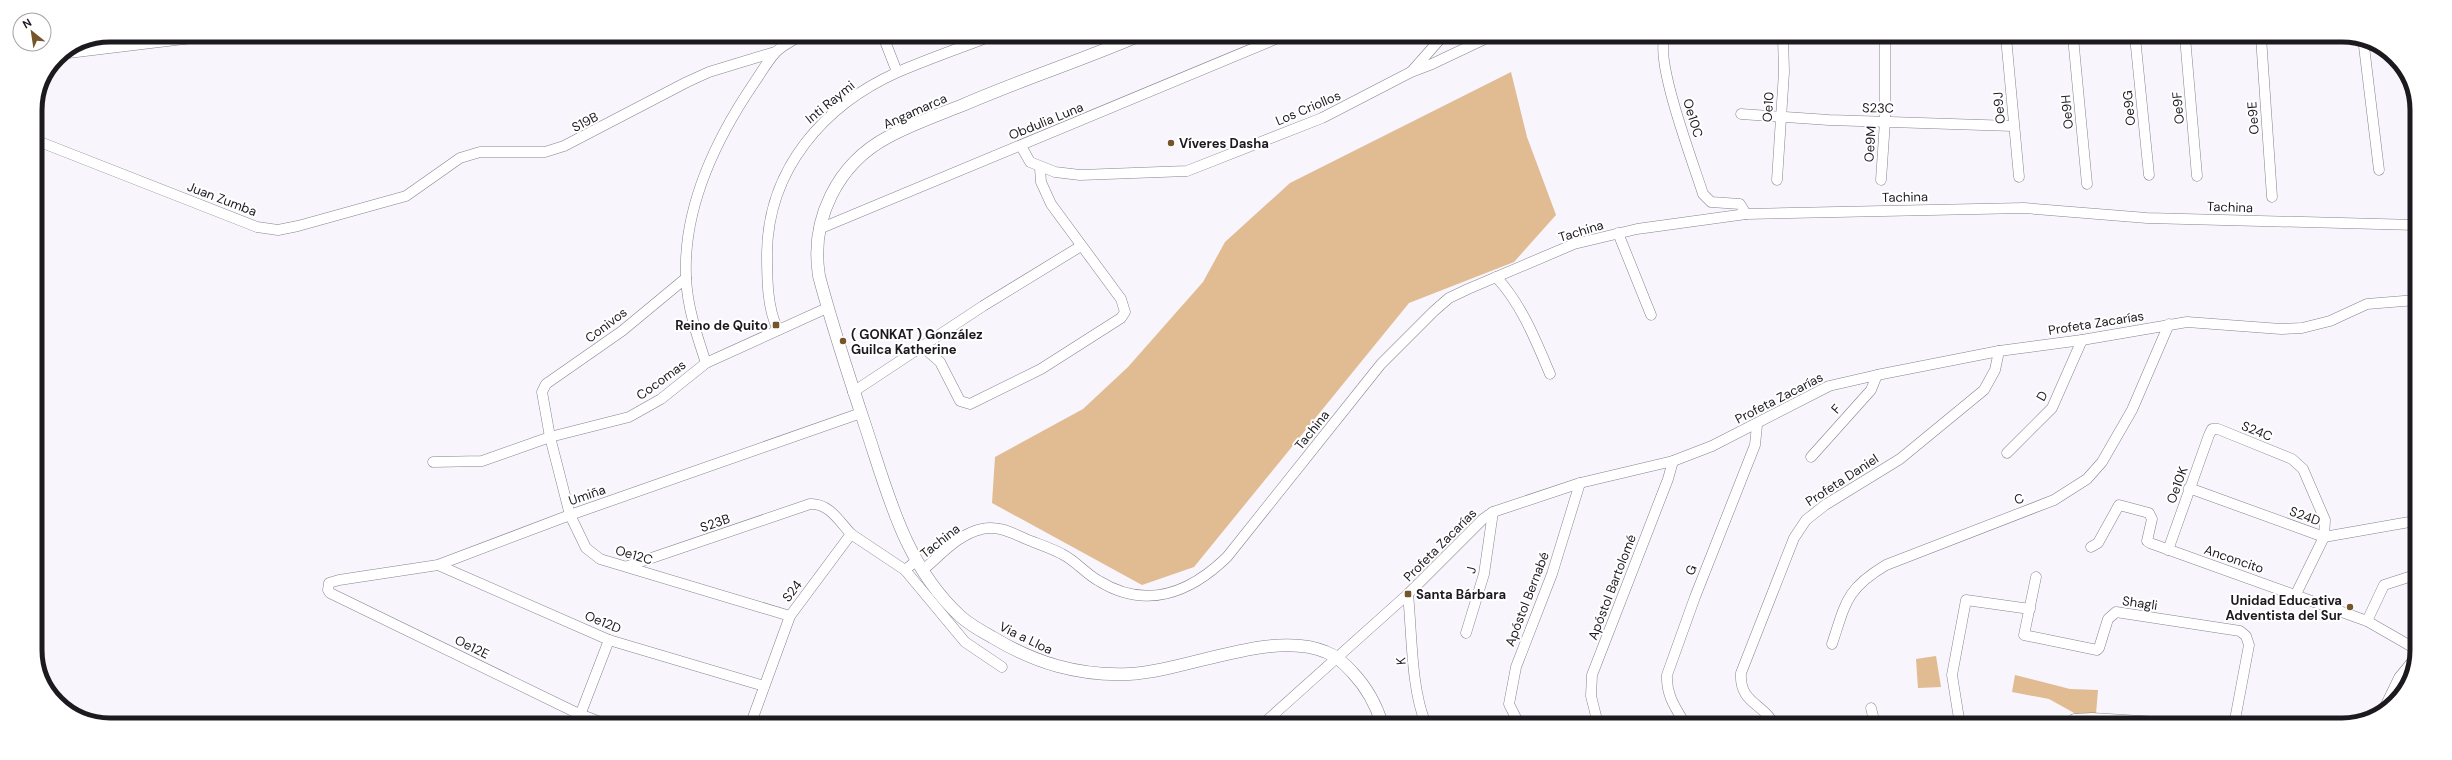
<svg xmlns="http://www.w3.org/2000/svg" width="2452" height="760" viewBox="0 0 2452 760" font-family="'DM Sans',sans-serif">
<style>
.green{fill:#e1bb91}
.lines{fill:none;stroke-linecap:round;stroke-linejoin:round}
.minor-casing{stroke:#88828f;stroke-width:11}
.tertiary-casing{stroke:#88828f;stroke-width:13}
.minor{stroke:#fff;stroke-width:10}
.tertiary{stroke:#fff;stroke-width:12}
.poi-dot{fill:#76542c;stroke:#fff;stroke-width:1.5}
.labels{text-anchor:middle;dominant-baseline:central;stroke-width:4;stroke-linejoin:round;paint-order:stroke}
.street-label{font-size:13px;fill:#1d1a1f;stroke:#fff}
.poi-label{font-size:13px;font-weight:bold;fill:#1d1a1f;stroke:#fff;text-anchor:start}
.rim{fill:none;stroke:#1d1a1f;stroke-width:5}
</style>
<rect width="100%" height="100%" fill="#f8f5fd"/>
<g class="green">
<path d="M1511,72L1527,137L1556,215L1514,262L1409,303L1194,567L1142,585L992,503L995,457L1083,409L1128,367L1203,282L1225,242L1290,183Z"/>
<path d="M1936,656L1941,687L1918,688L1916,659Z"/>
<path d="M2015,675L2070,689L2098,690L2096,714H2076L2049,699L2012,692Z"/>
</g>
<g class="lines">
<g class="minor-casing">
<g id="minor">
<path d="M883,36L897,72"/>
<path d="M1665,37C1654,60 1694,165 1703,194L1711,202L1740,204L1746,214"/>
<path d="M2006,37L2019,177"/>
<path d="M2073,37L2087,184"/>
<path d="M2135,37L2149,175"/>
<path d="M2185,37L2197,176"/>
<path d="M2261,37L2272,197"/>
<path d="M2363,38L2379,170"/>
<path d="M60,54L217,35"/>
<path d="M1412,71L1442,37"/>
<path d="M1741,114L1829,120L2013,126"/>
<path d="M35,140L257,227L278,230L298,226L406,196L460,158L480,152H545L564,146L687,82L709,72L775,52"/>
<path d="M1021,146L1030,162L1055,172L1080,175L1187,171L1322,118L1411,72L1432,64L1489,37"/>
<path d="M1777,180L1784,72L1783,37"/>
<path d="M1881,180L1885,121V37"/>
<path d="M819,229L1283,36"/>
<path d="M1618,233L1651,315"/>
<path d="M1496,277C1521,303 1536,341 1550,374"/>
<path d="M686,278L622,331L546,384L542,392L550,437L570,515L586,548L600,559L790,616"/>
<path d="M778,330C767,308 767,278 767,253C768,169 824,105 898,72C928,59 960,48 991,36"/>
<path d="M923,347L940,362L960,401L970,404L1041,369L1121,318L1125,312L1121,299L1051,204L1041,182L1040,168"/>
<path d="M706,363C697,336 687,306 686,277C683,208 716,139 754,83C761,73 767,62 775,53C781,46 792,41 800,36"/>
<path d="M853,392L983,306L1081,246"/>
<path d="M2007,453L2052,408L2082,340"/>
<path d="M1811,457L1871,390L1877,375"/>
<path d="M433,462L482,461L550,437L629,417L661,399L706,363L827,308"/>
<path d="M2189,488L2324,537L2415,521"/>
<path d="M851,534L905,570"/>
<path d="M2091,547L2098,543L2119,505L2149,513L2152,519L2147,541L2150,543L2367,621L2414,648"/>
<path d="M2168,550L2209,435L2212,429H2218L2292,459L2303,469L2325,520L2324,537L2296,594"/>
<path d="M916,561L905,570L965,642L1002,667"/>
<path d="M438,565L609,640L764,686"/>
<path d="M628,566L810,504C829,503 839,521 851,534L790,616L751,723"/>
<path d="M923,570C941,555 958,534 982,529C998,525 1012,533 1026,539C1038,544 1051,548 1062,554C1076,561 1086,574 1099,581C1146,610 1190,593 1227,557L1381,364L1434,311L1449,298L1468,289L1574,244L1637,229L1746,214L2024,208L2147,218L2416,225"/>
<path d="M2036,577L2024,635L2097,650L2099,648L2108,619L2116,612L2240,631L2246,636L2249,645L2234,725"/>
<path d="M1408,594C1412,633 1411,690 1426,724"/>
<path d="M2367,621L2384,585L2415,575"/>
<path d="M1466,633L1484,574L1493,512"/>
<path d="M1832,644C1846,602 1846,589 1886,565L2054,500L2087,479L2102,462L2132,410L2169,324"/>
<path d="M1871,708L1875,724"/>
<path d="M577,723L609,640"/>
<path d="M603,723L579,714L330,593L328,590L329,583L339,580L438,565L570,515L861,413"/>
<path d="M1263,724L1408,594L1483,519L1493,512L1580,483L1673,461L1712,446L1829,386L1877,375L1999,351L2082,340L2187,322L2281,329L2302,328L2330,321L2367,304L2416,300"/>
<path d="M1519,724L1509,704L1516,667L1552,574L1580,483"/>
<path d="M1598,724L1591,696L1592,675L1668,479L1673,461"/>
<path d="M1685,724C1675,707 1666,695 1667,675L1695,597L1755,445L1757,425"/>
<path d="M1774,724C1763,703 1739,703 1741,673L1794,538L1806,520L1825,505L1900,459L1984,390L1995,370L1999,351"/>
<path d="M1960,725L1952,675L1966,600L2030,609"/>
<path d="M2068,725L2074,719L2092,718L2206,725"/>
<path d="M2321,725H2343"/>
</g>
</g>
<g class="tertiary-casing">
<g id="tertiary">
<path d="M1138,36C1080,61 1020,80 963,105C938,115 912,124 888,137C837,164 810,220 819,276C833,329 850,380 867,431C889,498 906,566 960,616C969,624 981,631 992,637C1035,663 1078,676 1129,674C1188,671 1272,629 1326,652C1337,656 1345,664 1353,673C1367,688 1376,704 1382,724"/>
<path d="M2384,711L2400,678L2414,661"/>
</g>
</g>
<use href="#minor" class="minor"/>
<use href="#tertiary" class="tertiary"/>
</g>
<g class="poi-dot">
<circle cx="1171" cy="143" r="4"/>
<rect x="772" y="321" width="8" height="8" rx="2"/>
<circle cx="843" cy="341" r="4"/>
<rect x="1404" y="590" width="8" height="8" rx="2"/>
<circle cx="2350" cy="607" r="4"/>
</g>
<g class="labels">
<g class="street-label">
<text transform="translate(830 102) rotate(-39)">Inti Raymi</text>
<text transform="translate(1768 107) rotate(-86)">Oe10</text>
<text transform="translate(1308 108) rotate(-23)">Los Criollos</text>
<text transform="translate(1878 108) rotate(1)">S23C</text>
<text transform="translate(1999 108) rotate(-95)">Oe9J</text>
<text transform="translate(2129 108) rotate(-96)">Oe9G</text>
<text transform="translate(2178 108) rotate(-95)">Oe9F</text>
<text transform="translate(915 111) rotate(-24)">Angamarca</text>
<text transform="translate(2067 112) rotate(-95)">Oe9H</text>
<text transform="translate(1693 118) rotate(73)">Oe10C</text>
<text transform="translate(2253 118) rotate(-94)">Oe9E</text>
<text transform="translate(1046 121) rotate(-22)">Obdulia Luna</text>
<text transform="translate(585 122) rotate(-27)">S19B</text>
<text transform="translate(1870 144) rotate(-86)">Oe9M</text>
<text transform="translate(1905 197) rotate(-1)">Tachina</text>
<text transform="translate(222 199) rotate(21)">Juan Zumba</text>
<text transform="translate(2230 207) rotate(2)">Tachina</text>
<text transform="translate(1581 231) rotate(-17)">Tachina</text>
<text transform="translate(2096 323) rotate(-9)">Profeta Zacarías</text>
<text transform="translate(606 325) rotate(-37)">Conivos</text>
<text transform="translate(661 380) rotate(-36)">Cocomas</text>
<text transform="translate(2042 396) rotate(-61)">D</text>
<text transform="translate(1779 398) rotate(-27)">Profeta Zacarías</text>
<text transform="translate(1836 409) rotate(-48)">F</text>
<text transform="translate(1312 430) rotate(-51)">Tachina</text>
<text transform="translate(2257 431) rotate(22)">S24C</text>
<text transform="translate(1842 480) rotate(-33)">Profeta Daniel</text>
<text transform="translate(2177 485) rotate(-70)">Oe10K</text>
<text transform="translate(587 495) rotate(-19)">Umiña</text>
<text transform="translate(2019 499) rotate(-21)">C</text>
<text transform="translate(2305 516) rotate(20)">S24D</text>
<text transform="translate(715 523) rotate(-19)">S23B</text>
<text transform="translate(940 541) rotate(-38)">Tachina</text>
<text transform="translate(1440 545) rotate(-45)">Profeta Zacarías</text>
<text transform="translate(634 555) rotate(16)">Oe12C</text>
<text transform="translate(2234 559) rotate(19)">Anconcito</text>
<text transform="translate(1471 570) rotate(-77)">J</text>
<text transform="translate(1691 570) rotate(-68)">G</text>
<text transform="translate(1612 587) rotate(-69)">Apóstol Bartolomé</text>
<text transform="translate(792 591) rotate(-53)">S24</text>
<text transform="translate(1527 599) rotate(-69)">Apóstol Bernabé</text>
<text transform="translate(2140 603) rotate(8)">Shagli</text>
<text transform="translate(603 622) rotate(22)">Oe12D</text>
<text transform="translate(1026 638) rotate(26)">Via a Lloa</text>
<text transform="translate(472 647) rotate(26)">Oe12E</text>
<text transform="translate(1401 661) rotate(-95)">K</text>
</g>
<g class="poi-label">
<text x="1179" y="143">Víveres Dasha</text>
<text x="768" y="325" text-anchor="end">Reino de Quito</text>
<text x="851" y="334">( GONKAT ) González<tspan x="851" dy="15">Guilca Katherine</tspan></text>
<text x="1416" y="594">Santa Bárbara</text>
<text x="2342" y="600" text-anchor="end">Unidad Educativa<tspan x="2342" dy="15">Adventista del Sur</tspan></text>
</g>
</g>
<path d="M0 0H2452V760H0ZM110 42H2342A68 68 0 0 1 2410 110V650A68 68 0 0 1 2342 718H110A68 68 0 0 1 42 650V110A68 68 0 0 1 110 42Z" fill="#fff" fill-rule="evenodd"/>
<path class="rim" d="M110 42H2342A68 68 0 0 1 2410 110V650A68 68 0 0 1 2342 718H110A68 68 0 0 1 42 650V110A68 68 0 0 1 110 42Z"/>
<g transform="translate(32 32) rotate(330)"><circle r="19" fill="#ffffff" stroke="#a5a3a5"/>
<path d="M0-3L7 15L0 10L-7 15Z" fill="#76542c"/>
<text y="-6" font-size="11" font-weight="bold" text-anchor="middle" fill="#1d1a1f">N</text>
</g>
</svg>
